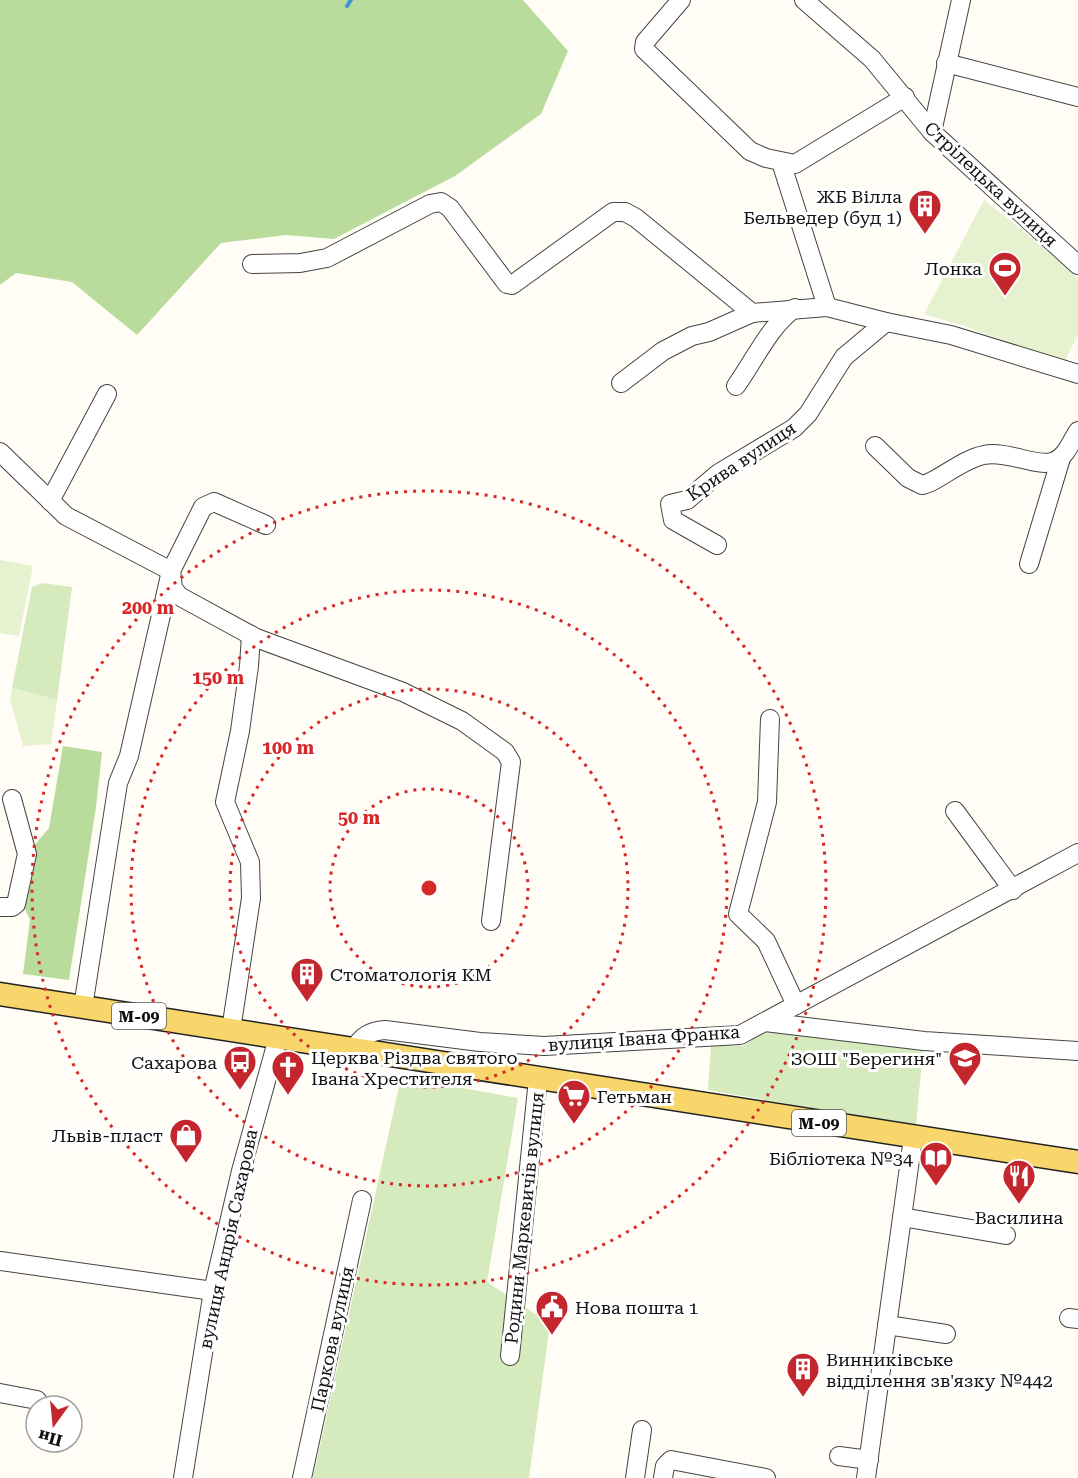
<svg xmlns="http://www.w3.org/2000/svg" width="1078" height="1478" viewBox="0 0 1078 1478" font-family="'Roboto Serif',serif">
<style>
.green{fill:#d5ebbd}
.forest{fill:#b9dc9c}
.pitch{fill:#e6f2cf}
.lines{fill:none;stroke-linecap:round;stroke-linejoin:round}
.stream{stroke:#3f96cf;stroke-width:4}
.minor-casing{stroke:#444;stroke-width:20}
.major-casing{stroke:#222;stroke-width:25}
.minor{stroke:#fff;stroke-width:18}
.major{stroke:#f9d66b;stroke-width:22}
.ring{fill:none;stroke:#d62828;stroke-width:3;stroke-dasharray:3 6}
.labels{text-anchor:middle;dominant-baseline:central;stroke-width:6;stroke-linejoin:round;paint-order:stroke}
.shield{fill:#fff;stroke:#585858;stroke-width:1.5}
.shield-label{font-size:16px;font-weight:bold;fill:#111}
.street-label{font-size:18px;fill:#111;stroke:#fff}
.poi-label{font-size:18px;fill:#111;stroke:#fff;text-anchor:end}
.centre{fill:#d62828;stroke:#fff;stroke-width:3}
.ring-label{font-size:18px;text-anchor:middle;font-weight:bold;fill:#d62828;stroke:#fff;stroke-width:6;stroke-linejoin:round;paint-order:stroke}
</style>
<rect width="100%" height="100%" fill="#fffdf5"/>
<g class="green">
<path d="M42,583L72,587L57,700L12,688L32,587Z"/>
<path d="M767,1029L923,1049L916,1126L708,1090L711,1045L743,1046Z"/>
<path d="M401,1077L518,1098L487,1282L550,1324L529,1478H313Z"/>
</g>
<g class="forest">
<path d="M0,0H523L568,51L541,114L455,176L334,239L286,235L221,243L137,335L72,282L16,273L0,285Z"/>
<path d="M63,746L102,752L96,807L69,980L23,974L30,920L19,896L27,854L49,828Z"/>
</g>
<g class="pitch">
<path d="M984,200L1043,247L1078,279V335L1064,362L964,326L924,314Z"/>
<path d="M0,560L33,566L19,636L0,633Z"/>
<path d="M12,688L57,700L51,744L23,746L10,699Z"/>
</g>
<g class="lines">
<path class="stream" d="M347,6L351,0"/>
<g class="minor-casing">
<g id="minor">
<path d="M681,0L645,42L644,49L750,151L766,158L795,164L905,97"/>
<path d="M804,0L872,59L932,132L1078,265"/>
<path d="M946,63L1078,97"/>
<path d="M932,132L961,0"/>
<path d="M781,162L827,307"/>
<path d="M252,264L300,263L327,258L430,204L441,202L450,208L507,284L512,285L613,212H625L636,218L752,313L827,307L886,322"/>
<path d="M621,383L663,351L692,336L709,332L752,313"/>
<path d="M736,386C754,361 770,325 795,308"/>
<path d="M875,446L908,478L922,485C936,483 962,459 984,455C1005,450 1037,467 1052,462C1065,459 1071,442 1078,431"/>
<path d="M0,452L66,516L171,571L173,588L179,596L256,638L403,692L462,721L505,752L511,762L491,921"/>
<path d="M50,501L107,394"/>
<path d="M717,545L673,520L670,504L687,500L719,473L794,428L808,414L844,357L886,322L951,335L1078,374"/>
<path d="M1029,564L1061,458"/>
<path d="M770,719L767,802L738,914L766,941L796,1005"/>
<path d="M955,811L1013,890"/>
<path d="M0,907H12L16,904L27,854L12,799"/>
<path d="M83,1007L118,783L129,756L171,571L203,507L214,502L266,525"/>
<path d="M765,1022L924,1041L1078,1051"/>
<path d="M231,1030L251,898L250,862L225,802L240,731L249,666L251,635"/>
<path d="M354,1049C362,1036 370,1031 385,1030L480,1042L544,1046L740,1035L1078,853"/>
<path d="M902,1217L1006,1235"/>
<path d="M0,1261L213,1291"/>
<path d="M1069,1318L1078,1319"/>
<path d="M887,1325L946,1334"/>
<path d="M510,1356L538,1079"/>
<path d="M0,1393L37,1400"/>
<path d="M839,1456L869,1460"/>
<path d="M183,1478L213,1291L241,1171L278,1038"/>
<path d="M302,1478L362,1200"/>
<path d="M635,1478L642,1430"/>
<path d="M663,1478L665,1466L671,1460L766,1478"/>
<path d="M866,1478L913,1138"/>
</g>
</g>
<g class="major-casing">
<path id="major" d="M0,994L1078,1162"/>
</g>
<use href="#minor" class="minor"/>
<use href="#major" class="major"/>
</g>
<g class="ring">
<circle cx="429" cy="888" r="99"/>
<circle cx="429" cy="888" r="199"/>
<circle cx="429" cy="888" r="298"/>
<circle cx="429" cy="888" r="397"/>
</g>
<defs>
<g id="building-pin" transform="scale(1.725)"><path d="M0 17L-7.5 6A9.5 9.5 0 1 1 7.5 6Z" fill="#c4262e" stroke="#fff"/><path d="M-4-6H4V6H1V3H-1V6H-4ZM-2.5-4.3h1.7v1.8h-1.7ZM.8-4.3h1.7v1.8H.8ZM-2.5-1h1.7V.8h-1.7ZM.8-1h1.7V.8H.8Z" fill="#fff"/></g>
<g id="stadium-pin" transform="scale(1.725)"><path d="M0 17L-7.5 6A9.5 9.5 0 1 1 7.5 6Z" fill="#c4262e" stroke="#fff"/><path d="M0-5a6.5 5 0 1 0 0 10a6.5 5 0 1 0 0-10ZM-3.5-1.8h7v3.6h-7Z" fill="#fff"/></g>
<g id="school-pin" transform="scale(1.725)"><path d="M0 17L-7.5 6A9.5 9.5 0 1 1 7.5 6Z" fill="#c4262e" stroke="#fff"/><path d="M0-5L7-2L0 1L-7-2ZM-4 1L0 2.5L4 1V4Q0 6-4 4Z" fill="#fff"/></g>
<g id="bus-pin" transform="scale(1.725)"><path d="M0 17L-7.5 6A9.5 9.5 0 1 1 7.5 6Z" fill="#c4262e" stroke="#fff"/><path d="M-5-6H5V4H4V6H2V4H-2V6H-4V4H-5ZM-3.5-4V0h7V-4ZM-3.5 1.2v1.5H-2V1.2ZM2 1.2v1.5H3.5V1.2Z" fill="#fff"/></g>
<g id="church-pin" transform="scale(1.725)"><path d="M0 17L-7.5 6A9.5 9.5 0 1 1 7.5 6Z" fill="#c4262e" stroke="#fff"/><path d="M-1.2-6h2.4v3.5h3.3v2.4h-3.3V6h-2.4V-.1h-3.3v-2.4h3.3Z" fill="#fff"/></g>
<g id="supermarket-pin" transform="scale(1.725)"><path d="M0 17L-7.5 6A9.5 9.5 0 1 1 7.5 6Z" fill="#c4262e" stroke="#fff"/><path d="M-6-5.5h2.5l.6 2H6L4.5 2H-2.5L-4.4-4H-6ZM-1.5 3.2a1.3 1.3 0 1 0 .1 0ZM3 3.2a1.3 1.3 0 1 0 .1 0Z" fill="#fff"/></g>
<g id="shop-pin" transform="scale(1.725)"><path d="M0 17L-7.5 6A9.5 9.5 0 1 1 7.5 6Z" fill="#c4262e" stroke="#fff"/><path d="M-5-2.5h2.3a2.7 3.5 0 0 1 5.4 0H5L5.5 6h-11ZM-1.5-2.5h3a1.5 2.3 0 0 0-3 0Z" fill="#fff"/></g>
<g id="library-pin" transform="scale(1.725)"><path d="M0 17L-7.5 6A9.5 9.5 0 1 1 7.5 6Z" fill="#c4262e" stroke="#fff"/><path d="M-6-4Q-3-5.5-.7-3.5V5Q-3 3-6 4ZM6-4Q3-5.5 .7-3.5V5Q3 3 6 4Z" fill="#fff"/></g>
<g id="restaurant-pin" transform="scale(1.725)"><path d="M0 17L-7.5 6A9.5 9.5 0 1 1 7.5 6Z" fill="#c4262e" stroke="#fff"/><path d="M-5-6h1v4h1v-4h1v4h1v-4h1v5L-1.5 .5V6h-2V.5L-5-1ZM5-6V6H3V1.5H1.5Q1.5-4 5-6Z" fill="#fff"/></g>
<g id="civic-pin" transform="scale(1.725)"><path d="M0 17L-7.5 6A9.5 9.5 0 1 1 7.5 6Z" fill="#c4262e" stroke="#fff"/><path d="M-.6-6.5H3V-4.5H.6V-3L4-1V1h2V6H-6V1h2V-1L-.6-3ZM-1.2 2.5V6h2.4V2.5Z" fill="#fff"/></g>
</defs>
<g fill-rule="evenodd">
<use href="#building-pin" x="925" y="206"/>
<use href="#stadium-pin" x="1005" y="268"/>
<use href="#building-pin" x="307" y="974"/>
<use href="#school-pin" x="965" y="1058"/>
<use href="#bus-pin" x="240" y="1062"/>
<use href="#church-pin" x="288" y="1067"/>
<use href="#supermarket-pin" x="574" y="1096"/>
<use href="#shop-pin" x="186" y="1135"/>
<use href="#library-pin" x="936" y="1158"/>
<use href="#restaurant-pin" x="1019" y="1176"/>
<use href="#civic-pin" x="552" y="1307"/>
<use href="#building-pin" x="803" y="1369"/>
</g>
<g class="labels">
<g class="shield">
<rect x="112" y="1003" width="54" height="26" rx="4.5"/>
<rect x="792" y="1110" width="54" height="26" rx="4.5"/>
</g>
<g class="shield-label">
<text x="139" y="1016">М-09</text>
<text x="819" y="1123">М-09</text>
</g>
<g class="street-label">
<text transform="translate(991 184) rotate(43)">Стрілецька вулиця</text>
<text transform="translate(741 461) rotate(-34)">Крива вулиця</text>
<text transform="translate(644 1038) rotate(-4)">вулиця Івана Франка</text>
<text transform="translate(524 1218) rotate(-84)">Родини Маркевичів вулиця</text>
<text transform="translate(228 1239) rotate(-78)">вулиця Андрія Сахарова</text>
<text transform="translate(332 1339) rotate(-78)">Паркова вулиця</text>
</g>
<g class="poi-label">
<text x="902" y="196">ЖБ Вілла<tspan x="902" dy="21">Бельведер (буд 1)</tspan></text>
<text x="982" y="268">Лонка</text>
<text x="330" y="974" text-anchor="start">Стоматологія KM</text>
<text x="311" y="1057" text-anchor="start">Церква Різдва святого<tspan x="311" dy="21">Івана Хрестителя</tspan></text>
<text x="942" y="1058">ЗОШ "Берегиня"</text>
<text x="217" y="1062">Сахарова</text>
<text x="597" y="1096" text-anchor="start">Гетьман</text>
<text x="163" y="1135">Львів-пласт</text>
<text x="913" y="1158">Бібліотека №34</text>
<text x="1019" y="1217" text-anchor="middle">Василина</text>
<text x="575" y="1307" text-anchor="start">Нова пошта 1</text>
<text x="826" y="1359" text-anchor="start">Винниківське<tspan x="826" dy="21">відділення зв'язку №442</tspan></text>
</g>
</g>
<circle cx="429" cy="888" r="9" class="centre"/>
<g class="ring-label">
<text x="148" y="614">200 m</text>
<text x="218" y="684">150 m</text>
<text x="288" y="754">100 m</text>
<text x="359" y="824">50 m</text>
</g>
<g transform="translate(54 1424) rotate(195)"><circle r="28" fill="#ffffff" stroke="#a0a0a0" stroke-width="1.5"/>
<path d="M0-4.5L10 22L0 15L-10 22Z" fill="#c4262e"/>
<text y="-9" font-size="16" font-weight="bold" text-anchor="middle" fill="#111111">Пн</text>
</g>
</svg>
